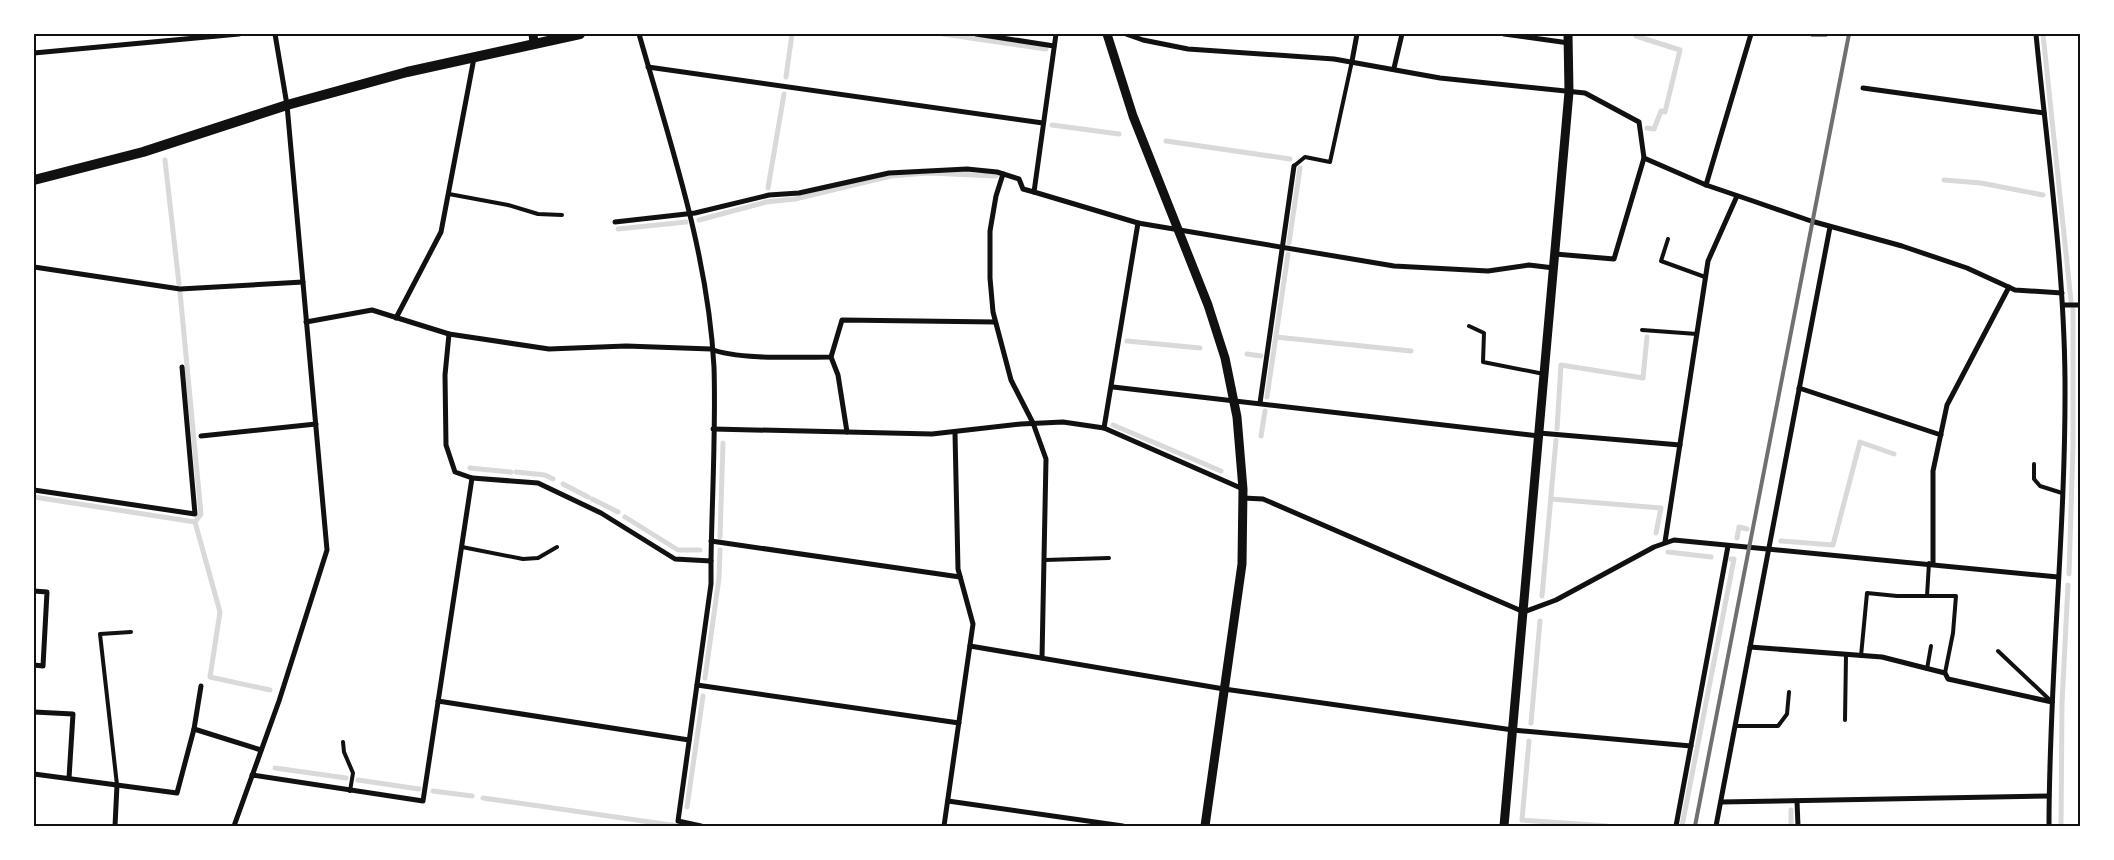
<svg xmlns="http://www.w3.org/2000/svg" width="2114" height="860" viewBox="0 0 2114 860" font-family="'Crimson Pro',serif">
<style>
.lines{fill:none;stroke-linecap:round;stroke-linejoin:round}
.stream{stroke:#d9d9d9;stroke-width:5}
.service{stroke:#111;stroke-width:4}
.minor{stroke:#111;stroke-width:5}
.tertiary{stroke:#111;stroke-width:9}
.secondary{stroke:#111;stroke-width:10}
.rail{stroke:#707070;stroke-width:4}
.neatline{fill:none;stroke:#111;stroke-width:2}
</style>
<rect width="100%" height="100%" fill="#fff"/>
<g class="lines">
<g class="stream">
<path d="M943,34L1046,49"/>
<path d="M1637,34L1636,36L1680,50L1665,112L1661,111L1654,129L1647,128"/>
<path d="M2043,34L2071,301"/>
<path d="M786,77L792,34"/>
<path d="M1052,125L1119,134"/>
<path d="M1166,141L1290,159"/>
<path d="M165,160L179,284"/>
<path d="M1944,180L1981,183L2043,195"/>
<path d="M768,188L784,94"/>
<path d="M699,220L766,202L795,199L891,176L928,173L996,176"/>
<path d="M618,229L686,222"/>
<path d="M1289,243L1300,168"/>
<path d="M180,292L201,514L195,522"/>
<path d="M1276,337L1411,351"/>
<path d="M1127,341L1200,348"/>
<path d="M1247,354L1261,356"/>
<path d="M1267,397L1288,254"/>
<path d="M1113,425L1221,471"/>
<path d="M1557,429L1561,365L1643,378L1647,337"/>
<path d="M1261,436L1265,411"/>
<path d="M470,468L511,472"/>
<path d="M516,472L545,475L553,479"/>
<path d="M563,484L588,497"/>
<path d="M34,497L195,522L220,612L210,677L270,690"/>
<path d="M592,499L618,512"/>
<path d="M1551,499L1661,508L1656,533"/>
<path d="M625,517L678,550H700"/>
<path d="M720,537L723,443"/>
<path d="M1737,538L1739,527L1747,529"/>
<path d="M1781,541L1833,545L1860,442L1894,454"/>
<path d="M1668,552L1711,557"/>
<path d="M2069,574L2073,446V309"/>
<path d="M1542,596L1556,440"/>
<path d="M705,678L719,578L720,550"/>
<path d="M1531,723L1540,621"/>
<path d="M1529,741L1522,820L1607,826"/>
<path d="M275,768L346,778"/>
<path d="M358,780L419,789"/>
<path d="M433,791L472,796"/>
<path d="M483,798L678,826"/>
<path d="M687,807L703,696"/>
<path d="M1791,810V826"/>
<path d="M1682,826L1734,559H1731"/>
<path d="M2061,826L2062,703L2068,585"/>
</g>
<g class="service">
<path d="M1294,166L1305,157L1330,162L1352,61"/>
<path d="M449,194L508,205L538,214L562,215"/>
<path d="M1668,239L1661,261L1705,277"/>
<path d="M1469,326L1484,333L1483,362L1544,374"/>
<path d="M1642,330L1697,334"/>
<path d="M2034,464V479L2040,486L2062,493"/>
<path d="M462,547L523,559L538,558L557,547"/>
<path d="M1045,560L1109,558"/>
<path d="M1927,596L1929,563"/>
<path d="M1998,651L2052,702"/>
<path d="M1861,656L1867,593L1897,596H1956L1953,633L1945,673"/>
<path d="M1927,669L1931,646"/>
<path d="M1845,720L1846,655"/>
<path d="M1735,726H1778L1787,714L1789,692"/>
<path d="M343,742L344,752L353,773L350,791"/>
<path d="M117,785L100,634L131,632"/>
</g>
<g class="minor">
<path d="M976,34L1054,46"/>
<path d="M1056,34L1034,192L1138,223L1104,428"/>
<path d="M1126,34L1143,40L1188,49L1334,59L1440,78L1585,93L1639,122L1644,158L1706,185L1753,201L1811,221L1902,246L1967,268L2015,290L2062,293"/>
<path d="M1504,34L1569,43"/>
<path d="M1812,34H1826"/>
<path d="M2036,34C2047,149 2064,264 2065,380C2066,529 2049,677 2049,826"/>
<path d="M34,53L239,34"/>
<path d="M1352,61L1357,34"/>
<path d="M648,67L1043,123"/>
<path d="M1394,68L1402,34"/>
<path d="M1863,88L2044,113"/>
<path d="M1003,174L996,196L990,231V278L993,312L1011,380L1033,423L1046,459L1042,658"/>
<path d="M1706,185L1751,34"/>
<path d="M615,222L695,213L769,195L799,193L889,173L967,169L997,172L1019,179L1023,189L1034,192"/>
<path d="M1138,223L1394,266L1488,271L1529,265L1554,268"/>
<path d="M1555,254L1614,259L1644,158"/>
<path d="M34,267L180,289L303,282"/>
<path d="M2063,305H2080"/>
<path d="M396,318L441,232L474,58"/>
<path d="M306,322L372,310L449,334L549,349L626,346L711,349C736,360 801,357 831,357L842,320L995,322"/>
<path d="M449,334L445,375L446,445L455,472L472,478"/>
<path d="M831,357L838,375L847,432"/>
<path d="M1113,387L1539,436"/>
<path d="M1799,388L1941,435"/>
<path d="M1260,403L1294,166"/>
<path d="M713,429L932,434L1021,424L1063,422L1104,428L1243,489"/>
<path d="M1539,433L1680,445"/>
<path d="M201,436L316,424"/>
<path d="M34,490L195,514L182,367"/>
<path d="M1243,498L1263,499L1524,612L1556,600L1654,547L1674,540L2058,577"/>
<path d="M711,541L960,577"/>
<path d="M1665,542L1708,261L1737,196"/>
<path d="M1933,564V471L1947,405L2009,287"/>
<path d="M34,591L47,592L43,666L34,665"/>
<path d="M970,646L1224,689L1513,730L1691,746"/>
<path d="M1750,647L1882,657L1945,673L1948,679L2052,702"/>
<path d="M697,685L959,723"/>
<path d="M438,701L689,740"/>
<path d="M34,712L73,714L69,778"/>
<path d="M194,729L261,750"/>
<path d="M34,774L177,793L194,729L201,686"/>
<path d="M252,775L423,801L472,478L538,483L601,513L675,559L711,561C712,497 716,430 714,367C708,253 670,143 639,34"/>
<path d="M948,801L1123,826"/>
<path d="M1797,801L1798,826"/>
<path d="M1721,802L2049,796"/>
<path d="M115,826L117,785"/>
<path d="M234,826L279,701L327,550L287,105L275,34"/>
<path d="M701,826L678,821L711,584V561"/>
<path d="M944,826L973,624L958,569L955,433"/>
<path d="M1676,826L1728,546"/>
<path d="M1716,826L1830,227"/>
</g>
<g class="tertiary">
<path d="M533,34L534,43"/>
<path d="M1107,34L1133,116L1208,305L1225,358L1237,417L1243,489L1242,564L1205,826"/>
<path d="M1504,826L1569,92L1568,34"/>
</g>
<path class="secondary" d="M34,180L143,152L287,105L407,72L580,34"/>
<path class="rail" d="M1695,826L1849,34"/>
</g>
<rect width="2114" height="860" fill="none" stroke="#ffffff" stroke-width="70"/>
<rect x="35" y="35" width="2044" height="790" class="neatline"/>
</svg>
